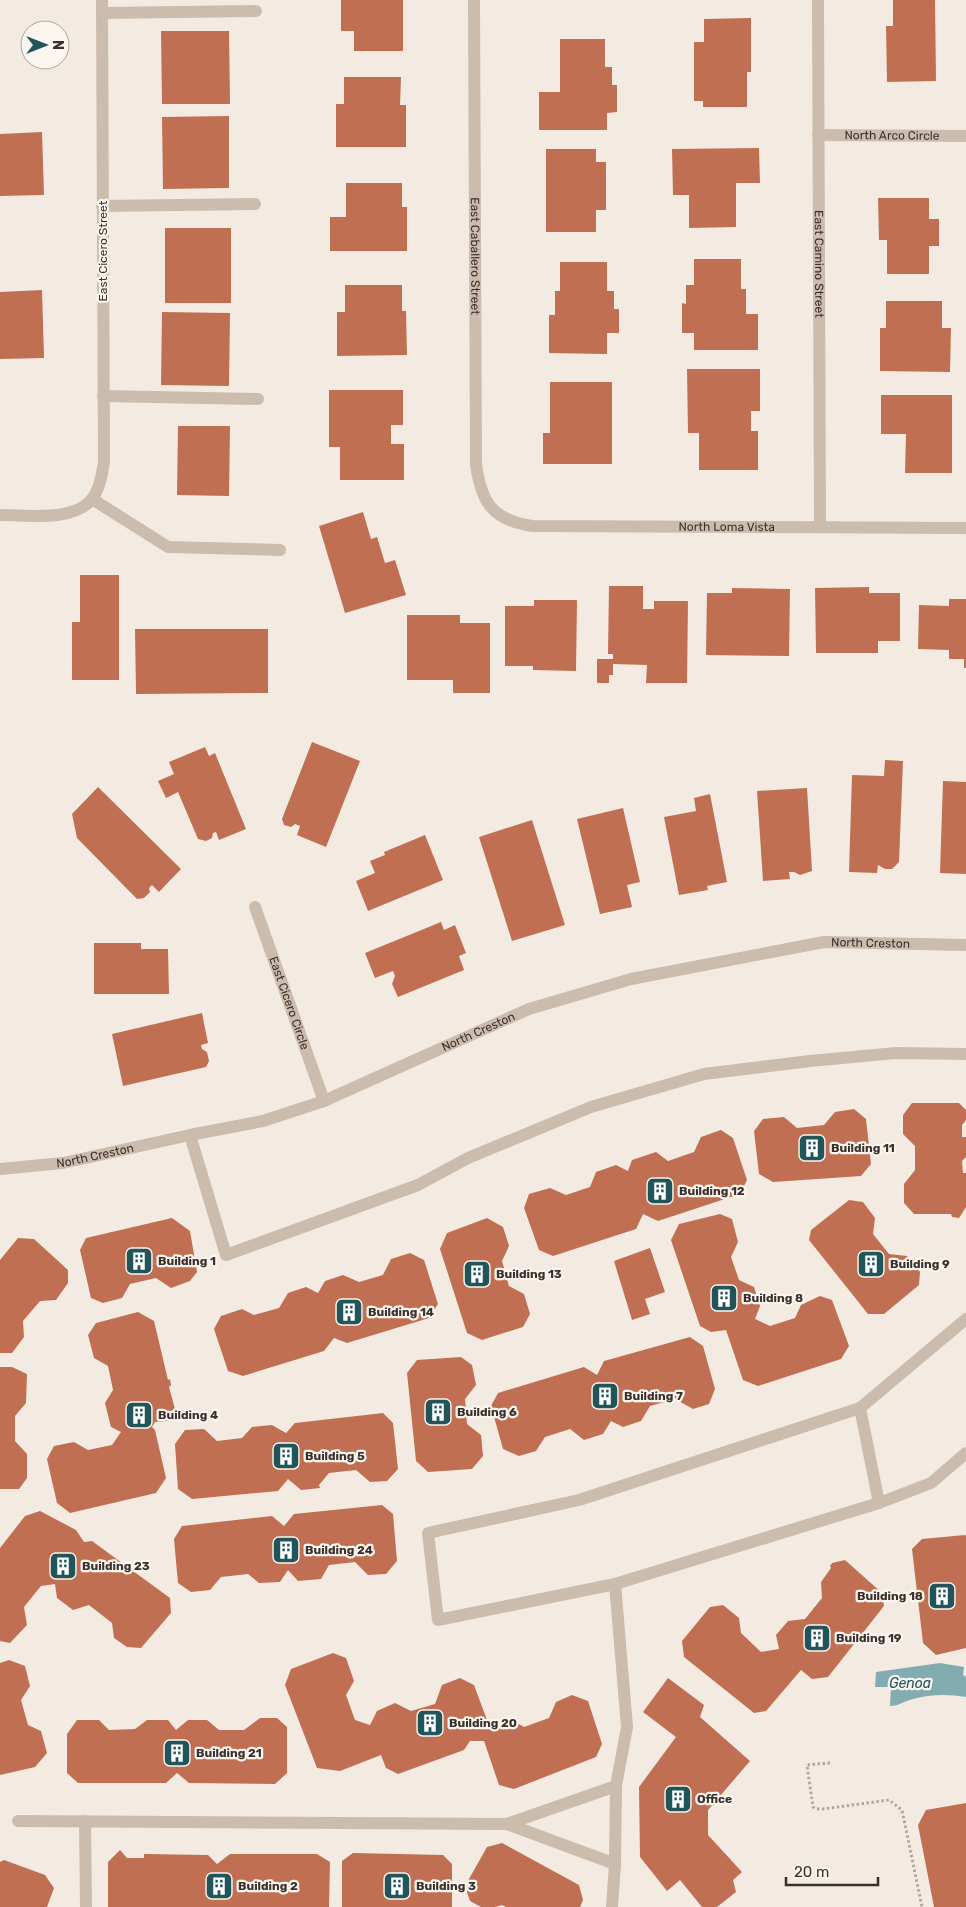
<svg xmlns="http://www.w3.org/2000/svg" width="966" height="1907" viewBox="0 0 966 1907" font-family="Rubik,sans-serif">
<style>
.water{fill:#82acaf}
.building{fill:#c16f52}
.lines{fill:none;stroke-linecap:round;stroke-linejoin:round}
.path{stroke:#b7a698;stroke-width:3;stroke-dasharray:2.5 2.5;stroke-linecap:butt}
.minor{stroke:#cbbcad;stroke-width:12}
.labels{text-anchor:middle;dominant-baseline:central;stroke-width:4.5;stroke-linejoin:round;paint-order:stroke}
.street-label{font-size:12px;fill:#3a302c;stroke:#faf5ee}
.poi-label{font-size:12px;font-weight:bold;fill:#3a302c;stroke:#faf5ee;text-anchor:start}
.water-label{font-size:14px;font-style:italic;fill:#22555a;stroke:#faf5ee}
</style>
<rect width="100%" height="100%" fill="#f3ebe2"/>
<path class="water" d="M940,1663L964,1667L963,1675L966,1677V1697C949,1694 930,1694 913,1699C904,1701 899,1706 890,1706L891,1687H875L876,1672Z"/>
<g class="building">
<path d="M341,0H403V51H354V31H341Z"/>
<path d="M893,0H935L936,81L887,82L886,26H893Z"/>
<path d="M751,18V72H747V107H703V101H694V42H704V19Z"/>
<path d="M161,31H229L230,104H162Z"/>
<path d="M560,39H605V67H612V85H617V112L607,113V130H539V92H560Z"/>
<path d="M344,77H401L400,105H406V147H336V104H344Z"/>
<path d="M229,116V188L163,189L162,117Z"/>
<path d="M42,132L44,195L0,196V134Z"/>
<path d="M759,148L760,183H736V227L689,228V195H673L672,149Z"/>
<path d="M546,149H596V162H606V210H596V232H546Z"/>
<path d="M346,183H402V207H407V251H330V217H346Z"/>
<path d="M878,198H929V219H939V246H929V274H887V240H879Z"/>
<rect x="165" y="228" width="66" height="75"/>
<path d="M694,259H741V289H746V314H758V350H694V333H682V303L686,304V285H694Z"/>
<path d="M560,262H607V291H614V309H619V333H607V354L549,353V315H555V291H560Z"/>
<path d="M345,285H402V311H406L407,355L337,356V312H345Z"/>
<path d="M42,290L44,358L0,359V292Z"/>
<path d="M886,301H942V328H951L950,372L880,371V328H886Z"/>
<path d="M162,312L230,313L229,386L161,385Z"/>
<path d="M687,369H760V411H751V431H758V470H699V433H688Z"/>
<path d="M550,382H612V464H543V433H550Z"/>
<path d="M329,390H403V425H391V444H404V480H340V447H329Z"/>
<path d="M881,395H952V473H905L906,434H881Z"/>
<path d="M178,426H230L229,496L177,495Z"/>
<path d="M363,512L371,539L377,537L385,563L395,560L406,595L345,613L319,526Z"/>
<path d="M80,575H119V680H72V622H80Z"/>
<path d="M609,586H643V609H654V601H688L687,683H646L647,665L613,664V675H609V683H597V659H613V654H608Z"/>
<path d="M869,587V593H900V641H878V653H816L815,588Z"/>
<path d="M732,588L790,589L789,656L706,655L707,593H732Z"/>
<path d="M949,599H966V668H964V659H949V650L918,649L919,605L949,606Z"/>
<path d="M534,600H577L576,671L533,670V666H505V606H534Z"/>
<path d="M407,615H460V623H490V693H453V680H407Z"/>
<path d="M135,629H268V693L136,694Z"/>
<path d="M312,742L360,761L326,847L297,835L300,826L295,824L291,827L284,825L282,819Z"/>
<path d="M205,747L209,756L215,753L246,829L219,840L216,832L213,833L212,838L206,841L198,839L178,792L166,798L158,781L174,774L169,762Z"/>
<path d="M885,760L903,761L899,862L892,869H885L878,865L877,873L849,872L852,775L884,776Z"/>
<path d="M943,781L966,782V874L940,873Z"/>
<path d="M98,787L181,869L159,892L152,885L149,888L150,892L144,898L137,899L77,838L72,814Z"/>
<path d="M807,788L812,871L800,875L794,872H789L790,879L763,881L757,791Z"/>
<path d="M710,794L727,882L707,886L708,890L679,895L664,817L696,811L694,798Z"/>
<path d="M623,808L640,882L627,885L632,907L600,914L577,819Z"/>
<path d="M532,820L565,925L512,941L479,837Z"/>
<path d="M425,835L443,880L368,911L356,881L375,873L370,861L385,855L384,852Z"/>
<path d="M441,922L444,930L455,925L466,953L459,956L464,970L398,997L392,984L395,976L393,971L375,978L365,953Z"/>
<path d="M94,943H141V949H168L169,994H94Z"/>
<path d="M202,1013L208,1043L201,1045L202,1049L207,1052L209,1061L206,1067L123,1086L112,1034Z"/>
<path d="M912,1103H959L966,1110V1120L962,1125V1137H966V1157L962,1161L963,1173H966V1207L959,1218L952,1217L951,1214H914L904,1203V1184L915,1170V1146L903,1134V1115Z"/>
<path d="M854,1109L866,1119L871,1164L861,1176L773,1182L759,1174L754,1131L763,1119L784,1117L797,1128L824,1125L835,1112Z"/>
<path d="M721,1130L733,1138L747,1180L740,1194L658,1221L643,1214L636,1229L553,1256L539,1250L524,1208L529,1194L550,1188L566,1195L590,1187L596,1172L616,1165L628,1171L632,1160L656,1152L668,1161L694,1152L701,1137Z"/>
<path d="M849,1200L863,1202L875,1218L873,1234L889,1254L907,1256L920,1272L919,1285L884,1314H868L809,1240L811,1230Z"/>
<path d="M720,1214L732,1219L738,1242L731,1257L739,1280L754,1287L760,1306L755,1319L770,1326L795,1318L801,1305L820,1296L832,1300L849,1346L841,1359L758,1386L743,1380L726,1330L711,1332L700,1326L671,1240L679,1224Z"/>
<path d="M172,1218L190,1231L197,1272L190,1281L171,1288L156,1278L130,1284L122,1298L103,1303L91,1298L80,1250L86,1238Z"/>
<path d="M487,1218L503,1227L509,1246L502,1261L509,1286L524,1294L530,1314L523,1327L482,1340L467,1333L440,1249L447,1233Z"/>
<path d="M18,1238L34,1239L68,1270V1283L56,1300L40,1301L23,1321L24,1337L12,1353H0V1260Z"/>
<path d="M650,1248L665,1292L645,1299L650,1314L632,1320L614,1261Z"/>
<path d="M410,1253L424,1260L438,1304L429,1318L347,1343L334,1338L324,1351L243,1376L228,1371L214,1329L221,1316L242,1309L254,1315L279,1308L288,1293L306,1287L318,1293L325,1281L343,1275L359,1282L383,1275L391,1259Z"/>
<path d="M138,1312L154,1321L168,1380L170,1379L171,1385L169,1387L175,1409L167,1421L155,1422L152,1427L155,1430L166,1478L156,1493L70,1513L57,1503L47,1459L54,1446L74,1442L88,1450L112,1445L121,1432L111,1427L105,1403L113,1390L108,1366L94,1358L88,1335L96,1323Z"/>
<path d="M690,1337L703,1346L715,1389L709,1404L693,1409L675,1399L650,1406L641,1421L623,1427L611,1421L603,1434L584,1440L570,1429L545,1437L536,1451L519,1456L503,1449L491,1406L498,1393L584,1367L597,1375L604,1361Z"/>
<path d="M461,1357L472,1365L476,1385L465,1399L467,1424L481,1435L483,1456L472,1469L428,1472L416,1461L407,1373L417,1360Z"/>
<path d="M0,1367H12L27,1374L26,1403L15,1416V1441L27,1454V1478L19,1489H0Z"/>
<path d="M383,1413L393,1423L398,1469L387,1481L370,1482L356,1470L329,1473L319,1485L320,1488L301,1490L288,1479L278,1491L192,1499L178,1489L175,1444L185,1430L204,1429L217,1441L242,1438L252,1427L272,1425L286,1433L295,1423Z"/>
<path d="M382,1505L393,1514L397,1561L386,1574L368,1575L355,1562L329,1565L321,1579L298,1581L288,1570L280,1582L259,1583L248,1574L221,1577L210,1590L191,1592L178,1583L174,1539L182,1526L272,1516L284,1526L294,1514Z"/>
<path d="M40,1511L76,1530L84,1542L92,1541L170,1598L171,1613L141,1648L127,1647L114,1638L112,1623L89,1605L73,1610L57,1598L55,1584L41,1586L24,1607L27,1625L10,1643L0,1641V1548L25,1516Z"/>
<path d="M965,1535L966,1536V1648L936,1655L923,1643L912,1549L922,1539Z"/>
<path d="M845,1560L882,1593L884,1606L828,1677L812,1679L801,1670L766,1711L754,1713L684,1657L682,1641L710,1607L723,1605L739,1618L741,1633L761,1652L779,1649L776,1635L788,1621L805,1619L822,1598L821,1582L831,1568L830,1566L832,1563Z"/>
<path d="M333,1653L346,1658L354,1681L346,1695L355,1720L370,1725L377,1711L395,1703L411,1711L435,1704L442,1685L460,1678L474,1685L490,1728L512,1720L524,1727L549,1718L556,1702L572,1695L588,1701L602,1744L596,1757L514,1789L499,1785L484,1741H470L464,1750L398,1774L386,1768L381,1755L340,1771L317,1768L285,1685L291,1669Z"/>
<path d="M9,1660L25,1666L30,1686L21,1700L28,1725L41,1731L47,1753L35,1767L0,1775V1663Z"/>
<path d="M668,1678L704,1705L700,1717L750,1761L708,1810V1835L742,1872L733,1880L736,1892L717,1907H702L680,1880L667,1891L640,1857L639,1787L676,1737L643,1712Z"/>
<path d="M260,1718H277L287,1727V1773L275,1784L189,1783L177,1773L166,1783H78L67,1773V1734L77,1720H99L109,1730L135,1729L147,1720H168L176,1730L188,1720H207L219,1730H244Z"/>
<path d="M966,1803V1907H934L918,1825L926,1810Z"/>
<path d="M502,1843L579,1885L583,1900L580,1907H506L502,1905L495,1907H481L470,1901L465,1886L487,1847Z"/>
<path d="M120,1850L127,1858H144V1854L208,1855L217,1864L230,1854H317L330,1862L329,1907H108V1862Z"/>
<path d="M353,1853L443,1855L452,1864V1907H342V1861Z"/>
<path d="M4,1860L45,1875L54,1888L47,1907H0V1862Z"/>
</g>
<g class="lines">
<path class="path" d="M830,1763L807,1765L813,1807L816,1809H823L889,1800L902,1810L922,1907"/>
<g class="minor">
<path id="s1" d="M474,0L476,464C481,503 493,520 532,526L966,528"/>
<path id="s2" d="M818,0L820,527"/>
<path d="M102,13L256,11"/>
<path id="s3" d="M818,135L966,136"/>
<path d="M102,206L255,204"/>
<path d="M103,396L258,399"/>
<path d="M92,499L168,547L280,550"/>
<path d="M0,515C27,515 74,522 92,499C100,488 102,474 104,462L102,0"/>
<path id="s4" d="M255,907L324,1101"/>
<path d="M190,1135L226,1255L418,1185L468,1158L591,1107L704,1074L810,1061L896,1053L966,1054"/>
<path id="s5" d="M0,1169L63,1163L190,1135L263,1121L324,1101L529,1009L631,979L824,942L966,945"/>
<path d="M966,1319L860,1408L579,1500L428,1533L438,1620L615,1584L879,1503L931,1483L966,1453"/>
<path d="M860,1408L879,1503"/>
<path d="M18,1821L507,1824L616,1786"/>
<path d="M85,1821L86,1907"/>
<path d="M507,1824L615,1864"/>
<path d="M612,1907L615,1864L616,1786L627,1727L615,1584"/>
</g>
</g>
<defs>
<g id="building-square" transform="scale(1.4375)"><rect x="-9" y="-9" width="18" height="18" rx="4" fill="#22555a" stroke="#faf5ee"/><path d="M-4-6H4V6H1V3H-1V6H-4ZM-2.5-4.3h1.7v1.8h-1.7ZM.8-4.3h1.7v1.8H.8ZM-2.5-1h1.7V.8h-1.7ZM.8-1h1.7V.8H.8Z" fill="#fff"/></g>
</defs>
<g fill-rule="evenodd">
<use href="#building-square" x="812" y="1148"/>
<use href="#building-square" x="660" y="1191"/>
<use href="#building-square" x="139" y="1261"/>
<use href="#building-square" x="871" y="1264"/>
<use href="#building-square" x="477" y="1274"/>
<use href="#building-square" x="724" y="1298"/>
<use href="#building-square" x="349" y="1312"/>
<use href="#building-square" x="605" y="1396"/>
<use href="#building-square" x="438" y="1412"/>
<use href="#building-square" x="139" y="1415"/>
<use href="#building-square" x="286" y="1456"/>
<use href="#building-square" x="286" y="1550"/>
<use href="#building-square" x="63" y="1566"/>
<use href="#building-square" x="942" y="1596"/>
<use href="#building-square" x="817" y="1638"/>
<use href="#building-square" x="430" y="1723"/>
<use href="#building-square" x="177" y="1753"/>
<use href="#building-square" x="678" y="1799"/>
<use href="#building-square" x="219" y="1886"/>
<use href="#building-square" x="397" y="1886"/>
</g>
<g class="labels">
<g class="street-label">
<text stroke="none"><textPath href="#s3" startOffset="74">North Arco Circle</textPath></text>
<text transform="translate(103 251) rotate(-90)">East Cicero Street</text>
<text stroke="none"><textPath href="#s1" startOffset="256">East Caballero Street</textPath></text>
<text stroke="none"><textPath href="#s2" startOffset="264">East Camino Street</textPath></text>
<text stroke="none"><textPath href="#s1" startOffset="751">North Loma Vista</textPath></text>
<text stroke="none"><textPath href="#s5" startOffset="906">North Creston</textPath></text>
<text stroke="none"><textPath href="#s4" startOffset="102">East Cicero Circle</textPath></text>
<text stroke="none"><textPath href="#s5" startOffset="501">North Creston</textPath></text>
<text stroke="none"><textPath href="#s5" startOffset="96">North Creston</textPath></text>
</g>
<g class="poi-label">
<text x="831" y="1148">Building 11</text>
<text x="679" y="1191">Building 12</text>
<text x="158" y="1261">Building 1</text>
<text x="890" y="1264">Building 9</text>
<text x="496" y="1274">Building 13</text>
<text x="743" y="1298">Building 8</text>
<text x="368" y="1312">Building 14</text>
<text x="624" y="1396">Building 7</text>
<text x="457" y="1412">Building 6</text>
<text x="158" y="1415">Building 4</text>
<text x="305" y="1456">Building 5</text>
<text x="305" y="1550">Building 24</text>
<text x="82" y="1566">Building 23</text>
<text x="923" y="1596" text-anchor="end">Building 18</text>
<text x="836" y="1638">Building 19</text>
<text x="449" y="1723">Building 20</text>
<text x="196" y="1753">Building 21</text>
<text x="697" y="1799">Office</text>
<text x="238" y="1886">Building 2</text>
<text x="416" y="1886">Building 3</text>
</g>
<g class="water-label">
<text x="910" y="1683">Genoa</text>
</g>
</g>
<g transform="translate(45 45) rotate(90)"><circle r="24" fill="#faf5ee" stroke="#ada6a0"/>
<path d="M0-4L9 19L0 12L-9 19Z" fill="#22555a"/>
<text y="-8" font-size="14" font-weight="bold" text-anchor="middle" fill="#3a302c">N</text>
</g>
<path d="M786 1877v8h92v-8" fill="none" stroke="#3a302c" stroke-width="2.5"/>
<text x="794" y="1877" font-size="15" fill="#3a302c" stroke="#faf5ee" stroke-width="4" paint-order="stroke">20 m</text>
</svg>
